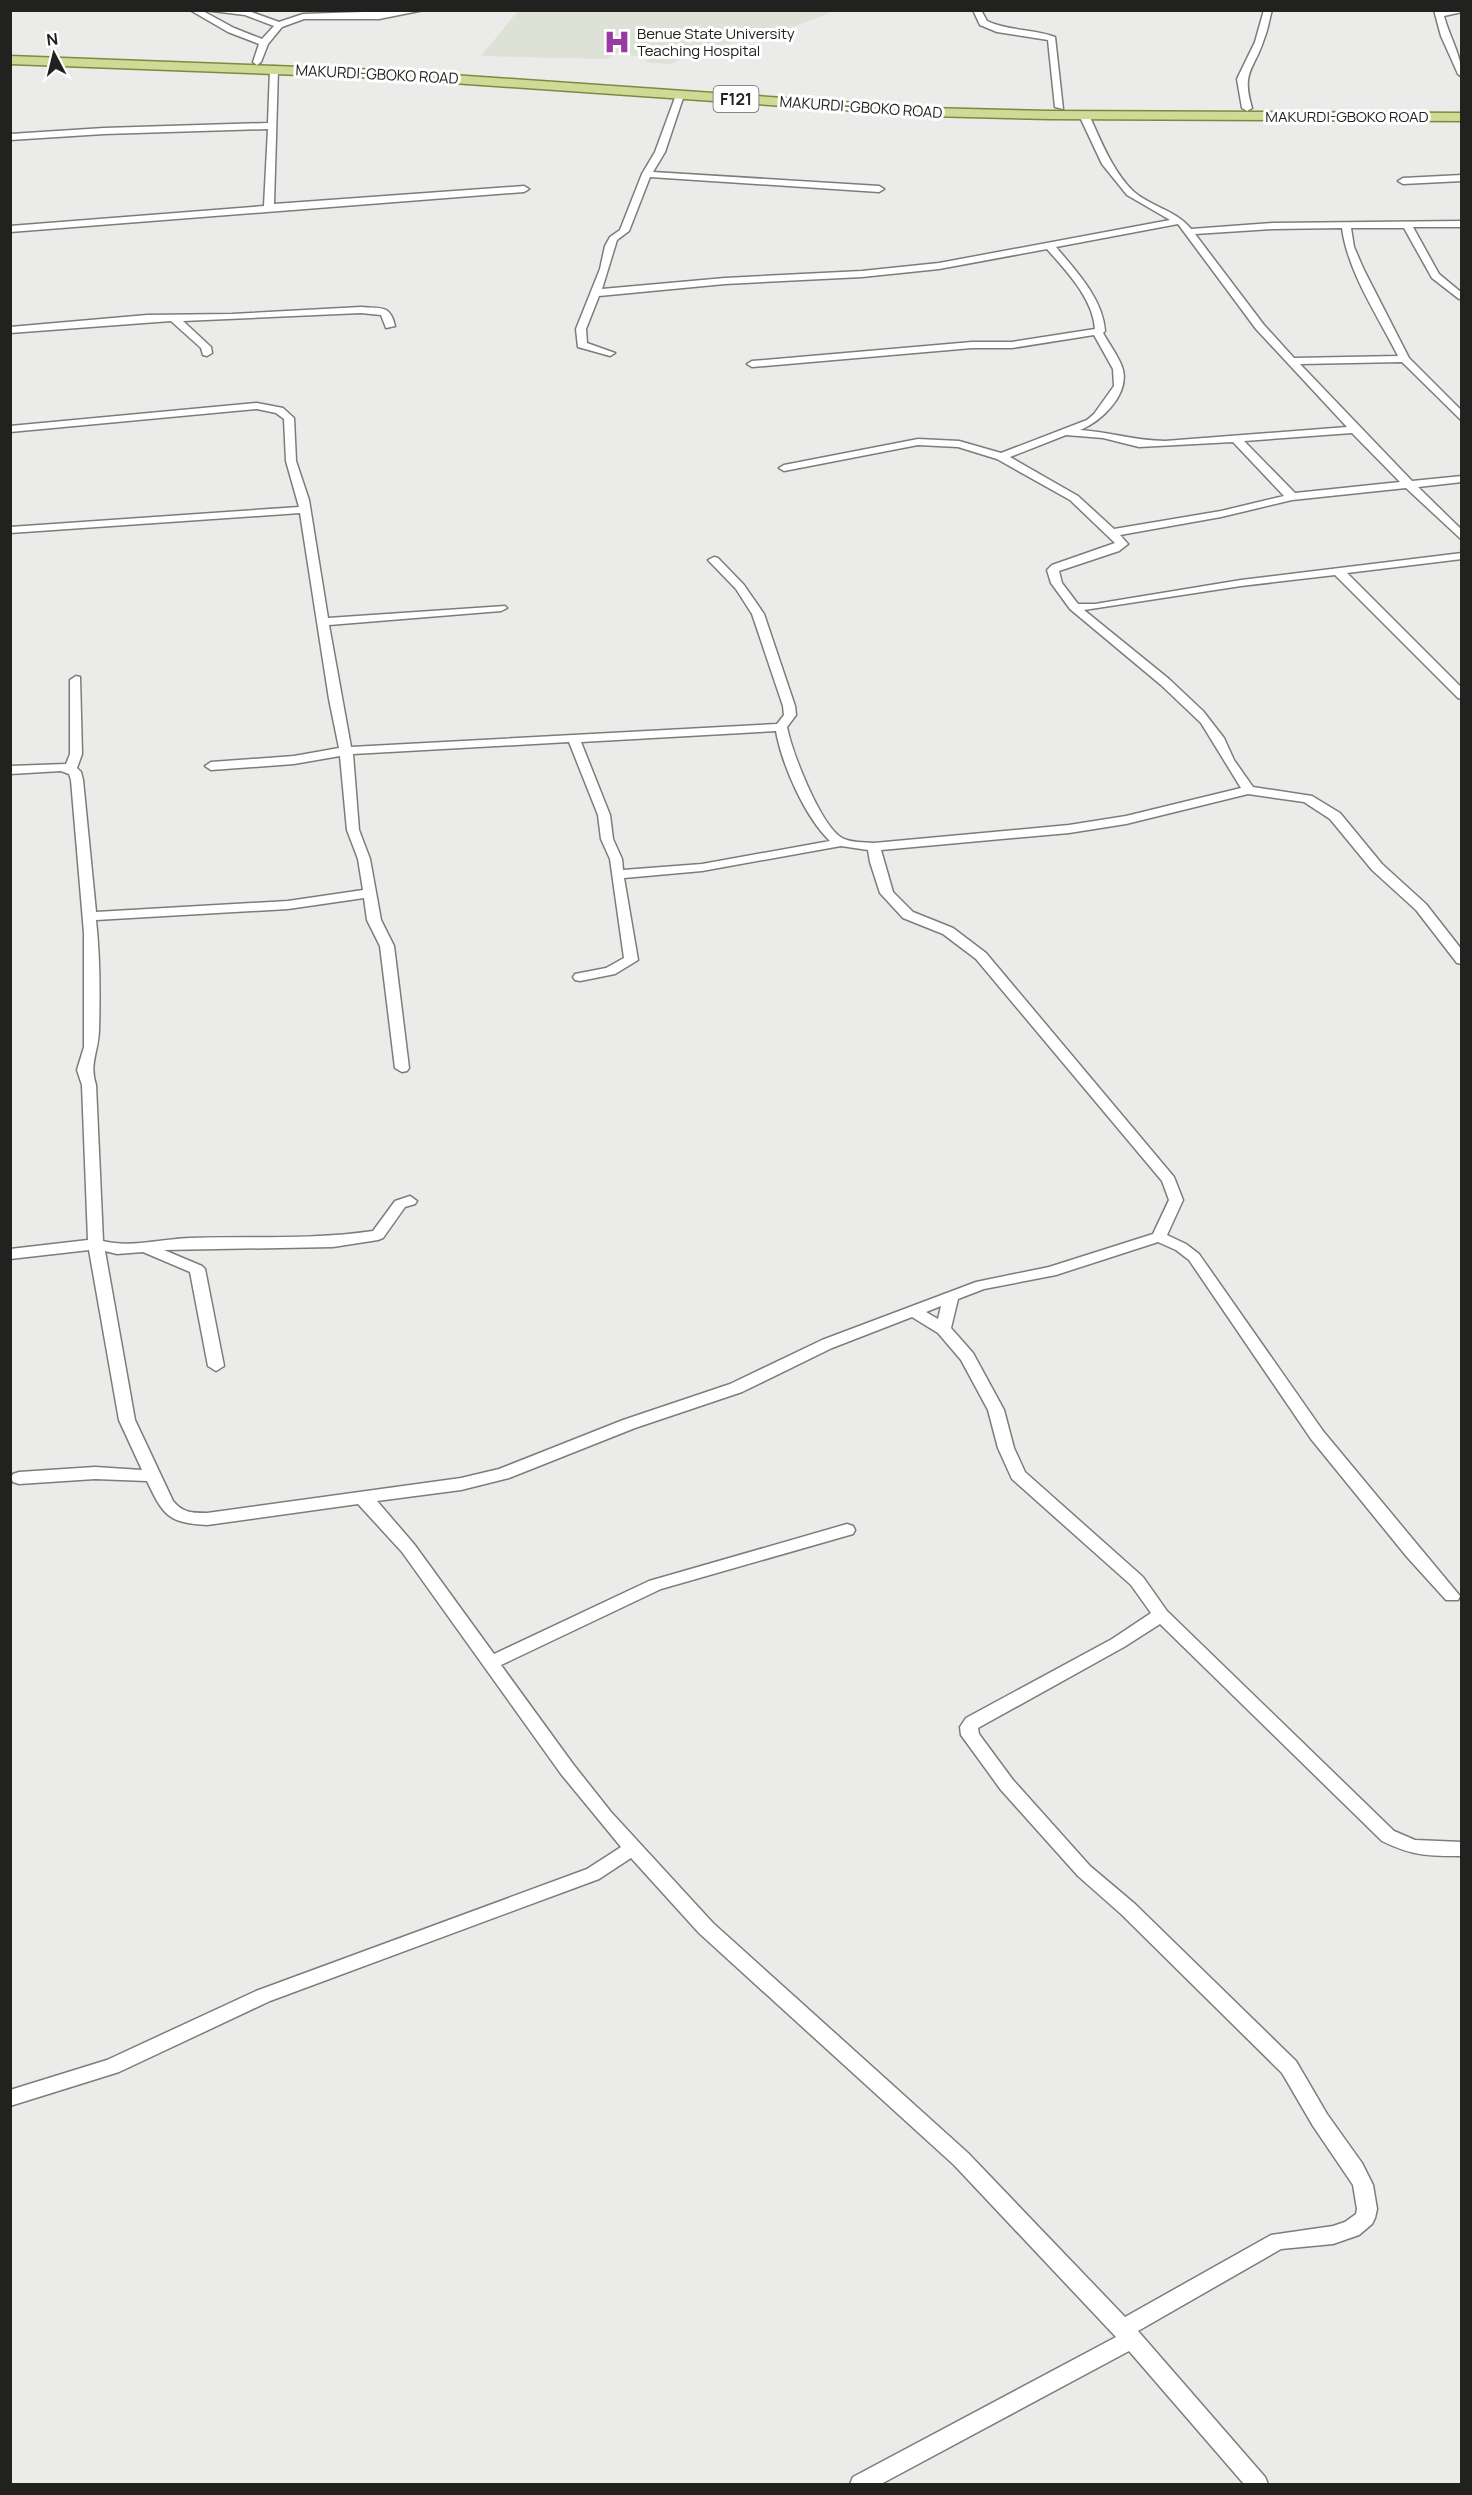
<svg xmlns="http://www.w3.org/2000/svg" width="1472" height="2495" viewBox="0 0 1472 2495" font-family="Manrope,sans-serif">
<style>
.built{fill:#dee1d6}
.lines{fill:none;stroke-linecap:round;stroke-linejoin:round}
.minor-casing{stroke:#7c7d7a;stroke-width:3}
.primary-casing{stroke:#7d8a3e;stroke-width:3}
.minor{fill:#fff;fill-rule:evenodd}
.primary{fill:#ceda95;fill-rule:evenodd}
.labels{text-anchor:middle;dominant-baseline:central;stroke-width:6;stroke-linejoin:round;paint-order:stroke}
.far-poi-label{font-size:15px;fill:#212120;stroke:#fff;text-anchor:start}
.far-street-label{font-size:15px;fill:#212120;stroke:#fff}
.shield{fill:#fff;stroke:#646463;stroke-width:1.5}
.shield-label{font-size:16px;font-weight:bold;fill:#212120}
</style>
<rect width="100%" height="100%" fill="#ebece9"/>
<path class="built" d="M518,11V10L834,11L793,27L695,53L671,64L645,62L649,58L617,53L606,59L481,56Z"/>
<g class="lines">
<g class="minor-casing">
<g id="minor">
<path d="M190,10H201L234,28L262,39L274,26L245,15L204,10H246L279,22L303,14L424,10L379,19H304L282,27L268,44L261,62L257,65L253,62L259,44L228,32Z"/>
<path d="M973,10H981L987,21C1008,31 1033,29 1055,37L1063,109L1055,107L1048,40L997,32L980,25Z"/>
<path d="M1264,10H1272C1269,20 1268,30 1264,39C1254,71 1241,70 1252,108L1247,111L1242,108L1237,79L1255,42Z"/>
<path d="M1434,10H1462V12L1444,16C1449,36 1462,56 1462,77L1458,74L1441,36Z"/>
<path d="M274,66L278,69L274,204L524,186L529,189L524,192L10,232V226L264,206L268,129L104,134L10,140V134L104,128L268,123L270,69Z"/>
<path d="M680,92L684,95L665,152L653,172L879,186L884,189L879,192L650,177L629,231L617,240L602,289L725,278L862,271L939,263L1170,220L1127,195L1102,164L1079,115L1084,112L1089,115C1101,141 1112,170 1133,191C1151,207 1176,210 1191,229L1273,223L1462,221V227H1413L1439,274L1462,293V298L1459,299L1432,278L1404,228H1351L1354,247L1364,270L1409,358L1462,411V421L1402,362L1300,364L1412,481L1462,476V482L1418,487L1462,530V540L1406,488L1292,500L1221,517L1120,535L1128,544L1119,551L1059,571L1062,583L1078,604H1095L1241,580L1462,553V559L1347,573L1462,688V699L1458,698L1335,575L1241,586L1084,610L1169,679L1203,711L1224,738L1234,760L1253,787L1312,796L1340,813L1382,864L1426,904L1462,950V964L1457,963L1416,910L1372,870L1330,819L1304,802L1248,794L1126,824L1069,833L881,850L893,892L913,912L953,928L986,953L1174,1177L1183,1200L1167,1235L1186,1244L1199,1254L1323,1431L1460,1596L1458,1600H1446L1407,1557L1311,1439L1189,1260L1176,1250L1158,1242L1056,1275L984,1289L958,1299L951,1328L973,1353L1004,1410L1014,1448L1025,1472L1143,1577L1167,1611L1394,1831L1415,1840L1462,1842V1856C1427,1856 1413,1856 1382,1841L1160,1624L1124,1647L978,1728L979,1734L1013,1780L1090,1866L1135,1904L1296,2061L1327,2114L1362,2163L1373,2185L1377,2209L1375,2218L1372,2224L1359,2235L1333,2244L1281,2249L1138,2331L1265,2477L1268,2484H1244L1129,2351L881,2484H850L853,2477L1116,2337L954,2165L699,1933L631,1858L599,1879L270,2001L119,2072L10,2106V2090L107,2060L256,1991L587,1869L621,1847L561,1774L402,1552L358,1504L207,1525C168,1523 163,1515 147,1481L95,1479L19,1484L13,1482L11,1478L13,1474L19,1472L95,1467L142,1470L119,1420L89,1250L10,1259V1249L88,1240L82,1085L77,1070L84,1047V933L71,780L69,774L61,771L10,774V766L66,764L70,754V680L76,676L80,677L82,754L77,768L81,772L83,780L96,912L288,901L363,890L358,859L347,830L340,756L294,764L211,770L205,766L211,762L294,756L339,748L329,699L300,513L10,533V527L299,507L286,461L284,419L276,413L257,409L10,432V426L257,403L283,408L294,418L296,461L309,500L328,618L505,606L507,608L501,611L329,625L351,747L777,724L784,715L783,706L752,614L736,589L708,560L714,557L718,558L744,585L764,614L795,706L796,715L787,727C792,752 820,825 842,838C851,843 864,842 874,843L1069,825L1126,816L1241,788L1201,723L1161,685L1070,609L1051,583L1047,570L1052,565L1115,543L1070,500L997,459L958,447L918,445L784,471L779,468L784,465L918,439L959,441L1001,453L1087,420L1094,414L1114,386L1113,369L1094,335L1012,348H972L752,367L747,364L752,361L972,342H1012L1095,329C1093,298 1066,271 1047,249L939,269L862,277L725,284L599,296L586,329L587,343L615,353L610,356L578,347L576,329L600,269L605,246L610,237L620,230L642,174L655,152L676,95ZM1178,224L1256,329L1347,427L1165,441C1136,441 1109,432 1080,430C1101,422 1129,395 1123,370C1120,358 1109,344 1103,333L1105,331C1103,299 1076,271 1056,247ZM1342,228C1348,273 1378,316 1398,356L1294,358L1264,325L1195,234L1273,229ZM1352,433L1400,482L1295,493L1244,441ZM1066,435L1103,438L1139,447L1233,442L1284,496L1221,511L1114,529L1078,496L1010,457ZM776,731C782,765 805,817 830,841L702,864L623,870L622,859L613,839L610,815L581,742ZM569,742L598,815L601,839L610,859L624,958L606,968L575,974L573,977L575,980L580,981L615,974L638,960L624,878L702,871L841,846L868,850L870,862L880,893L903,918L943,934L976,959L1162,1181L1169,1200L1153,1234L1049,1267L976,1282L822,1340L730,1384L623,1420L499,1469L461,1478L207,1513C192,1513 183,1513 173,1501L135,1420L105,1251L117,1254L143,1252L190,1272L208,1366L216,1371L224,1366L205,1269L202,1266L164,1250L333,1247L378,1240L383,1238L405,1207L415,1204L417,1201L410,1196L395,1201L373,1231C312,1240 251,1236 190,1238C161,1239 131,1248 103,1241L96,1085C89,1064 98,1053 99,1031C100,995 100,956 96,920L288,909L364,898L367,920L380,946L395,1068L402,1072L407,1071L409,1068L394,946L381,920L370,859L359,830L353,754ZM941,1306L938,1319L926,1312ZM912,1317L938,1333L961,1360L988,1410L998,1448L1012,1479L1131,1585L1151,1613L1112,1639L966,1718L960,1727L961,1735L1001,1790L1078,1876L1121,1914L1282,2073L1313,2126L1353,2185L1357,2209L1356,2214L1345,2222L1333,2226L1271,2235L1125,2317L968,2153L713,1923L611,1812L573,1764L501,1665L661,1589L853,1534L855,1530L853,1526L847,1524L649,1581L494,1654L414,1544L377,1501L461,1490L509,1478L635,1428L742,1392L832,1348Z"/>
<path d="M1462,175V181L1403,184L1398,181L1403,178Z"/>
<path d="M361,307C381,309 390,304 395,326L386,328L381,315L361,313L183,321L211,347L212,353L207,356L203,355L201,348L171,321L10,333V327L147,315L232,314Z"/>
</g>
</g>
<g class="primary-casing">
<path id="primary" d="M10,56L381,70L928,108L1050,111L1462,113V121L1050,119L928,116L381,78L10,64Z"/>
</g>
<use href="#minor" class="minor"/>
<use href="#primary" class="primary"/>
</g>
<defs>
<g id="hospital-bare" transform="scale(2.07)"><path d="M-5-5h3v3.5h4V-5h3V5h-3V1.5h-4V5h-3Z" fill="#993aa3" stroke="#fff" stroke-width="2.5" paint-order="stroke"/></g>
</defs>
<g fill-rule="evenodd">
<use href="#hospital-bare" x="617" y="42"/>
</g>
<g class="labels">
<g class="far-poi-label">
<text x="637" y="33">Benue State University<tspan x="637" dy="17">Teaching Hospital</tspan></text>
</g>
<g class="far-street-label">
<text transform="translate(377 74) rotate(3)">MAKURDI-GBOKO ROAD</text>
<text transform="translate(861 107) rotate(4)">MAKURDI-GBOKO ROAD</text>
<text x="1347" y="116">MAKURDI-GBOKO ROAD</text>
</g>
<rect class="shield" x="713.5" y="86" width="45" height="26" rx="4.5"/>
<g class="shield-label">
<text x="736" y="99">F121</text>
</g>
</g>
<rect width="1472" height="2495" fill="none" stroke="#212120" stroke-width="24"/>
<g transform="translate(54 54) rotate(353)" stroke="#ffffff" stroke-width="4.5" paint-order="stroke">
<path d="M0-4.5L10 22L0 15L-10 22Z" fill="#212120"/>
<text y="-9" font-size="16" font-weight="bold" text-anchor="middle" fill="#212120">N</text>
</g>
</svg>
